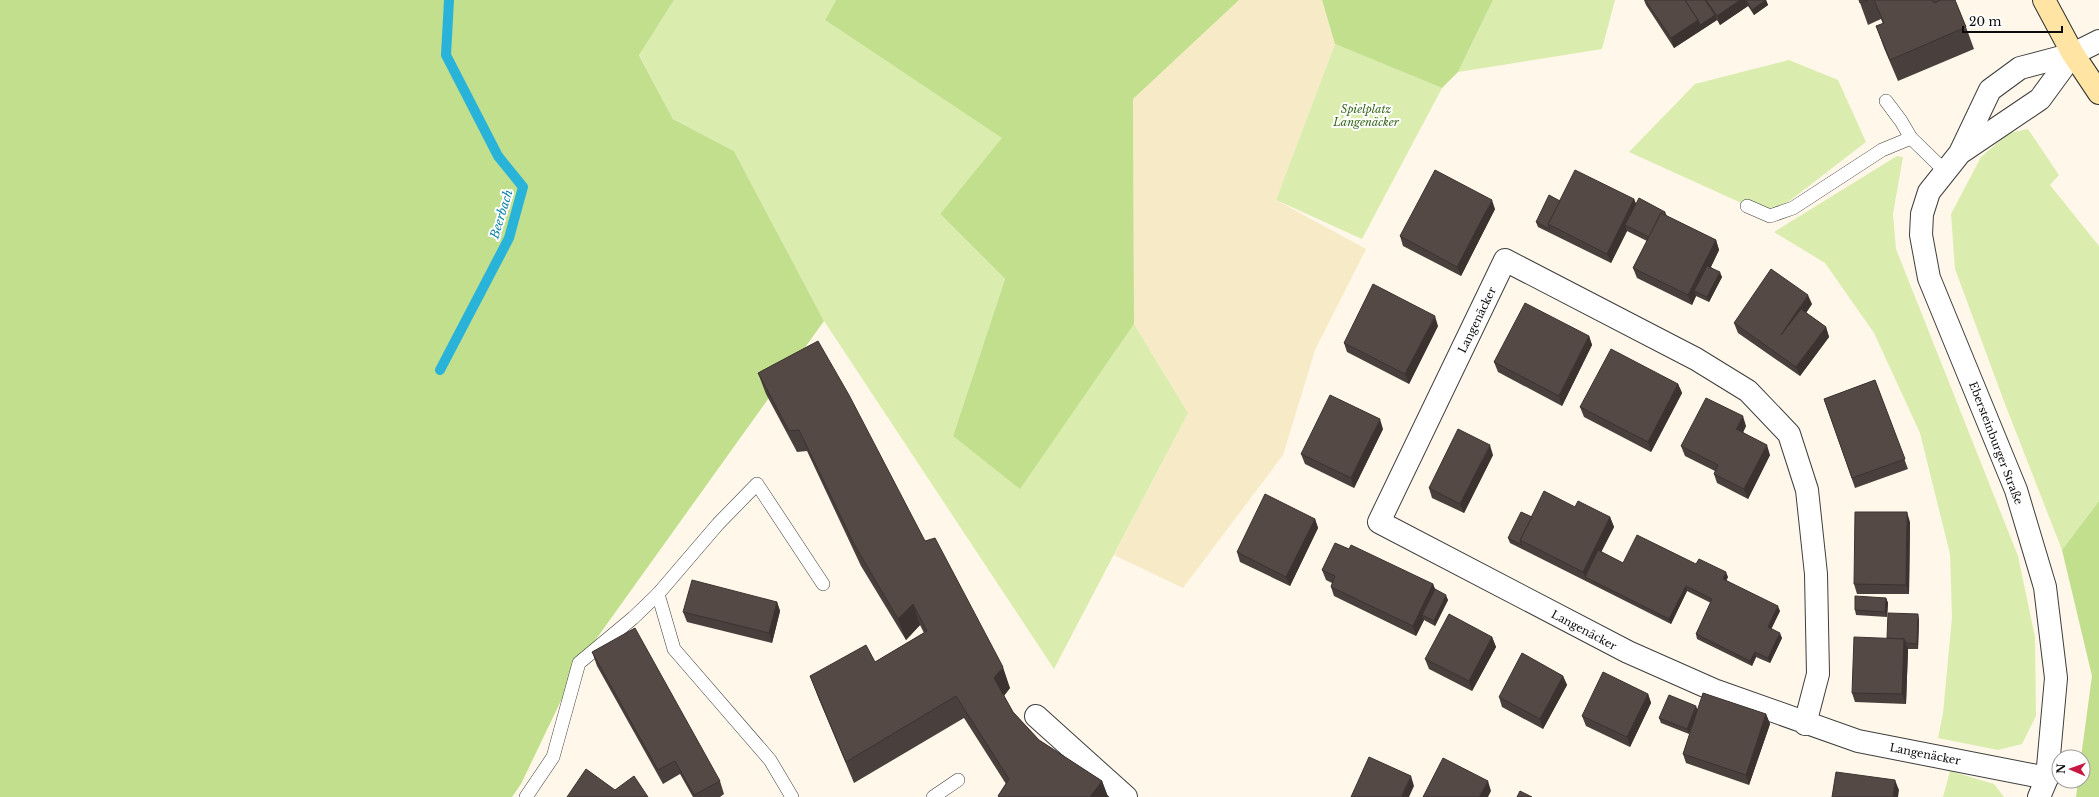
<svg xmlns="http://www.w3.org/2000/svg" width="2099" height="797" viewBox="0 0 2099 797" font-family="'Libre Baskerville',serif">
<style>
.farmland{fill:#f7eac7}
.green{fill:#daedaf}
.forest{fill:#c1df8d}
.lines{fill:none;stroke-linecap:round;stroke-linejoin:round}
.stream{stroke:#29b3d9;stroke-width:10}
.service-casing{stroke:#3e3e3e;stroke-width:14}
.minor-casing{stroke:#3e3e3e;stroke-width:24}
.tertiary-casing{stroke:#3e3e3e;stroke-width:24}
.secondary-casing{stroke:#2d2d2d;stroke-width:24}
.service{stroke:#fff;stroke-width:13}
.minor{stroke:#fff;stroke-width:22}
.tertiary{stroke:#fff;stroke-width:22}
.secondary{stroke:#ffe4a4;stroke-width:22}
.wall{fill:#493f3c}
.shaded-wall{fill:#3c3331}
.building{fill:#554946;stroke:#3c3331}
.labels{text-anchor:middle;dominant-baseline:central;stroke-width:4;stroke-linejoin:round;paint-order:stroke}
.park-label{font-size:11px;font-style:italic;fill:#366717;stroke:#fff}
.street-label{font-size:11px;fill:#0b0b0b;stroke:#fff}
.water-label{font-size:12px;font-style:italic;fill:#0a7fa7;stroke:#fff}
</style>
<rect width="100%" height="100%" fill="#fff7e9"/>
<path class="farmland" d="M1239,0H1322L1335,44L1276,200L1366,249L1315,350L1283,455L1183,588L1114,555L1188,413L1134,324L1133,99Z"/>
<g class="green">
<path d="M674,0H836L825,20L1003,138L940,214L1005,279L953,436L1020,488L1134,324L1188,413L1054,669L824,321L734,151L673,119L639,54Z"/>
<path d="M1493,0H1615L1602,49L1458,72Z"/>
<path d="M1335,44L1442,88L1362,239L1276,200Z"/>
<path d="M1789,60L1838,80L1866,142L1770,216L1629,152L1695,84Z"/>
<path d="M2028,129L2059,175L2050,185L2099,246V501L2062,550L2005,404L1955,269L1951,214L1981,157L2009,133Z"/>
<path d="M1897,156L1903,157L1893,214L1896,249L2018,556L2035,637L2036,716L2022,744L1998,750L1938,738L1943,713L1952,617L1950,554L1920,433L1874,333L1825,263L1774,232Z"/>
<path d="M1950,771L1994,784L2004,797H1943Z"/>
</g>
<g class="forest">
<path d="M0,0H674L639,55L673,119L734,151L824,321L579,663L521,784L512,797H0Z"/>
<path d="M836,0H1239L1133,99L1134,324L1020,489L953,436L1005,279L940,214L1002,138L825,20Z"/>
<path d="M1322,0H1493L1458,72L1442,88L1335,44Z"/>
<path d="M2099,501V797H2076L2078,781H2083V757H2081L2092,676L2062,550Z"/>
</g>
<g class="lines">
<path class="stream" d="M440,370L509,238L523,187L498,156L446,55L449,0"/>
<g class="service-casing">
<g id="service">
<path d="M1886,101L1901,121L1911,138L1945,171"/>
<path d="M1747,206L1770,216L1793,208L1882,150L1911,138"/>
<path d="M526,797L553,757L579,663L633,618L658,594"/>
<path d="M792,797L770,760L674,649L658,594L718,524L757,484L823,584"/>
<path d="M933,797L958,780"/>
</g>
</g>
<g class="minor-casing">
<g id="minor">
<path d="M2073,54L2099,41"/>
<path d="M1036,716L1126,797"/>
<path d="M1805,724L1818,674L1816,574L1807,490L1789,434L1748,391L1696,359L1505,260L1379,522L1628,652L1714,690L1858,741L2047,778"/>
</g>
</g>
<g class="tertiary-casing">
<g id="tertiary">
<path d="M1963,151L2040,99L2073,54"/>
<path d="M2039,797L2047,778L2056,678L2045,587L2016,490L1929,278L1921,235L1922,214L1929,192L1960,153L1990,90L2020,68L2073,54"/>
</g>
</g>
<g class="secondary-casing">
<path id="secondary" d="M2044,0L2073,54L2099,93"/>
</g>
<use href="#service" class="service"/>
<use href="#minor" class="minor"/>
<use href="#tertiary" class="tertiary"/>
<use href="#secondary" class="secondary"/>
</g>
<g class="wall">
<path d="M1644,0H1766L1768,5L1754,15L1748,6L1720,25L1717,20L1674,48L1646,5Z"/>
<path d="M1859,0H1955L1966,27L1974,49L1898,81L1884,48L1876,26L1883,24L1881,19L1868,25Z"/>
<path d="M1634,199L1636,204L1665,212L1667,216L1716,240L1719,250L1711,267L1722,277L1709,302L1696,296L1692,305L1637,278L1633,268L1647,241L1627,231L1611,263L1538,227L1536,222L1560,201Z"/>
<path d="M1495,209L1461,276L1403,246L1400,236Z"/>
<path d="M1812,304L1806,313L1826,327L1829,337L1800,376L1738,333L1734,323Z"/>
<path d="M1438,326L1409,384L1347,352L1344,343Z"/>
<path d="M1589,336L1592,345L1562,406L1498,372L1494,362Z"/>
<path d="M758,373L925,541L1010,688L1004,696L1013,712L1039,740L1102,781L1108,797H998V796L1006,784L964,718L854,783L818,697L810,676L875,662L924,633L920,625L906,640L861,566L807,451L797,452L766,394Z"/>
<path d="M1875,380L1908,469L1855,488L1824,399Z"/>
<path d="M1678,384L1682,393L1651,452L1584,417L1580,407Z"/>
<path d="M1746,426L1743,432L1770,455L1748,499L1717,483L1714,474L1715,471L1685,456L1681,446Z"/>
<path d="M1383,429L1354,488L1305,464L1301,454Z"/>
<path d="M1493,455L1464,513L1432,498L1429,488Z"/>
<path d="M1575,507L1610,517L1614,527L1601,552L1623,563L1696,564L1728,577L1726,580L1780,611L1771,628L1782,638L1770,663L1756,657L1752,666L1697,639L1696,634L1711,603L1687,591L1671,624L1510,543L1508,538L1532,517Z"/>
<path d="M1315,519L1318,528L1290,586L1240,562L1237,552Z"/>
<path d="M1910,522L1909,594H1857L1854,584Z"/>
<path d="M1349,549L1433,584L1435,589L1448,600L1435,626L1424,620L1416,636L1334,596L1331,587L1332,583L1326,580L1322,570Z"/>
<path d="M1886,598L1888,603L1887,617L1856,615L1855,610Z"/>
<path d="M777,602L780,611L772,643L687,622L683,612Z"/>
<path d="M1919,619L1918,649H1908L1906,704L1855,702L1852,693L1887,638Z"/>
<path d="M1492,637L1496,647L1472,691L1429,669L1425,659Z"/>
<path d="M592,652L720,781L724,794L720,797H693L680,774L663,784L597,666Z"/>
<path d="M1563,676L1567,685L1543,729L1502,707L1499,697Z"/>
<path d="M1648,694L1651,703L1630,747L1586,726L1582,716Z"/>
<path d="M1697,710L1766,714L1770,724L1749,785L1686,763L1683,754L1696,716L1689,734L1661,723L1659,718Z"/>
</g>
<g class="shaded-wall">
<path d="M1740,0H1746L1748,6L1720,25L1717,16Z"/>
<path d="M1766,0L1768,5L1754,15L1752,10Z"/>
<path d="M1715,15L1717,20L1674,48L1671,38L1698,20Z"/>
<path d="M1634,199L1638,209L1625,225L1627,231L1611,263L1607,254Z"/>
<path d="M1492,200L1495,209L1461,276L1457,267Z"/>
<path d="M1716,240L1719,250L1698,293L1694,291L1696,296L1692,305L1688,295Z"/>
<path d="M1720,272L1722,277L1709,302L1707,297Z"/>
<path d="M1808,295L1812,304L1784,345L1781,335Z"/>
<path d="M1435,316L1438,326L1409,384L1405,374Z"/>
<path d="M1826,327L1829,337L1800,376L1796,367Z"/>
<path d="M1589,336L1592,345L1562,406L1559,396Z"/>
<path d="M1678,384L1682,393L1651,452L1648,442Z"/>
<path d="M1743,416L1746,426L1740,439L1736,429Z"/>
<path d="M1380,419L1383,429L1354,488L1351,478Z"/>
<path d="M1490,445L1493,455L1464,513L1460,504Z"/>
<path d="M1767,445L1770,455L1748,499L1744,489Z"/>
<path d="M1907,512L1910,522L1909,594L1906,585Z"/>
<path d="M1610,517L1614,527L1588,578L1585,577L1583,572Z"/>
<path d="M1315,519L1318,528L1290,586L1286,577Z"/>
<path d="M1726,572L1728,577L1725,584L1723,579Z"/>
<path d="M1433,584L1437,594L1422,615L1424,620L1416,636L1413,626Z"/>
<path d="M1686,586L1687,591L1671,624L1669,619Z"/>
<path d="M1446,595L1448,600L1435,626L1434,621Z"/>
<path d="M1886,598L1888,603L1887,617L1885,612Z"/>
<path d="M777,602L780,611L772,643L769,633Z"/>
<path d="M913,604L920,625L906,640L898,619Z"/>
<path d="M1778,606L1780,611L1770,632L1768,627Z"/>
<path d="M1918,614L1919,619L1918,649L1917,644Z"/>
<path d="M1780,633L1782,638L1770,663L1768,658Z"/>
<path d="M1492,637L1496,647L1472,691L1469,681Z"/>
<path d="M1904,639L1908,649L1906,704L1902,694Z"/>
<path d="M1755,652L1756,657L1752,666L1750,661Z"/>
<path d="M1003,667L1010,688L1001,699L994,678Z"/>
<path d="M1563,676L1567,685L1543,729L1540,719Z"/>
<path d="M1648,694L1651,703L1630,747L1627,737Z"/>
<path d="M1696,706L1698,711L1689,734L1687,729Z"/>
<path d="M1766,714L1770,724L1749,785L1746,775Z"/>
<path d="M1411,776L1414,786L1409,797H1401Z"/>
<path d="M1895,780L1899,790L1898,797H1893Z"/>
<path d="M1102,781L1108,797H1090Z"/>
<path d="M1488,781L1491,791L1488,797H1479Z"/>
</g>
<g class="building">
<path d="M1645,0H1685L1698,20L1671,38Z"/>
<path d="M1685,0H1705L1715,15L1700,25L1698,20Z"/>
<path d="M1706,0H1740L1717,16Z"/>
<path d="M1746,0H1766L1752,10Z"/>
<path d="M1859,0H1868L1860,3Z"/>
<path d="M1874,0H1932L1934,3L1941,0H1955L1966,27L1890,60L1876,26L1884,23Z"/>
<path d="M1435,170L1492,200L1457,267L1400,236Z"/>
<path d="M1575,170L1634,199L1607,254L1548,224Z"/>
<path d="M1549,195L1560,201L1548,224L1550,229L1536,222Z"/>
<path d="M1639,198L1665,212L1664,215L1661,213L1649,237L1625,225Z"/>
<path d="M1661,213L1716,240L1688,295L1633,268Z"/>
<path d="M1707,266L1720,272L1707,297L1694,291Z"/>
<path d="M1771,269L1808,295L1781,335L1801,309L1826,327L1796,367L1734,323Z"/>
<path d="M1373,284L1435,316L1405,374L1344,343Z"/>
<path d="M1525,303L1589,336L1559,396L1494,362Z"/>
<path d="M818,341L849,395L925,541L935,538L1003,667L994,678L1013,712L1039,740L1102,781L1090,797H999L998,796L1009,779L956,696L846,762L810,676L866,645L875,662L927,631L913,604L898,619L854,544L799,430L789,431L758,373Z"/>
<path d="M1611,349L1678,384L1648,442L1580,407Z"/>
<path d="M1875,380L1905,459L1852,478L1824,399Z"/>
<path d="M1330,395L1380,419L1351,478L1301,454Z"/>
<path d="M1706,398L1743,416L1736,429L1767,445L1744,489L1714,474L1718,465L1681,446Z"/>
<path d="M1458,429L1490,445L1460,504L1429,488Z"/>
<path d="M1544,491L1575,507L1578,501L1610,517L1583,572L1520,540Z"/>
<path d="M1265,494L1315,519L1286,577L1237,552Z"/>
<path d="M1521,512L1532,517L1520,540L1522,545L1508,538Z"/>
<path d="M1855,512H1907L1906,585L1854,584Z"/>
<path d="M1637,535L1696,564L1699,559L1726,572L1723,579L1778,606L1768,627L1780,633L1768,658L1755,652L1750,661L1696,634L1712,599L1686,586L1669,619L1585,577L1598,550L1623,563Z"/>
<path d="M1335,543L1349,549L1351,545L1433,584L1413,626L1331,587L1335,576L1322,570Z"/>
<path d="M692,580L777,602L769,633L683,612Z"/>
<path d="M1435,589L1446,595L1434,621L1422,615Z"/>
<path d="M1855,596L1886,598L1885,612L1855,610Z"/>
<path d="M1888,613L1918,614L1917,644L1906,643L1904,639L1887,638Z"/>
<path d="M1449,614L1492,637L1469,681L1425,659Z"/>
<path d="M635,628L720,781L694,795L675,761L658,770L592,652Z"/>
<path d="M1854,637L1904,639L1902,694L1852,693Z"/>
<path d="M1522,653L1563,676L1540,719L1499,697Z"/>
<path d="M1603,672L1648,694L1627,737L1582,716Z"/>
<path d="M1703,693L1766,714L1746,775L1683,754Z"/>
<path d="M1669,695L1696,706L1687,729L1659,718Z"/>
<path d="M1369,757L1411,776L1401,797H1351Z"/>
<path d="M1443,758L1488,781L1479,797H1423Z"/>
<path d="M586,769L615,790L634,776L648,797H567Z"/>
<path d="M1836,772L1895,780L1893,797H1832Z"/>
<path d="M1520,791L1532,797H1517Z"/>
</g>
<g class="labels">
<g class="park-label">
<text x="1366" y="109">Spielplatz<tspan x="1366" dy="13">Langenäcker</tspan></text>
</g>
<g class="street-label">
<text transform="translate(1477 320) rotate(-64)">Langenäcker</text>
<text transform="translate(1996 443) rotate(69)">Ebersteinburger Straße</text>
<text transform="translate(1584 630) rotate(28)">Langenäcker</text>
<text transform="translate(1925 754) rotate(11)">Langenäcker</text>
</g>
<g class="water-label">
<text transform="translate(501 214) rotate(-73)">Beerbach</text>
</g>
</g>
<g transform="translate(2071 769) rotate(272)"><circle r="19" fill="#ffffff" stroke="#9d9d9d"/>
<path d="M0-3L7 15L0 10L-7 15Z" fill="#c61840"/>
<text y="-6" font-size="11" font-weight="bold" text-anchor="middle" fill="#0b0b0b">N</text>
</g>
<path d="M1963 26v6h99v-6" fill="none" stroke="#0b0b0b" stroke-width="2"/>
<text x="1969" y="26" font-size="12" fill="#0b0b0b" stroke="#ffffff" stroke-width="3" paint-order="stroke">20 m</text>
</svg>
